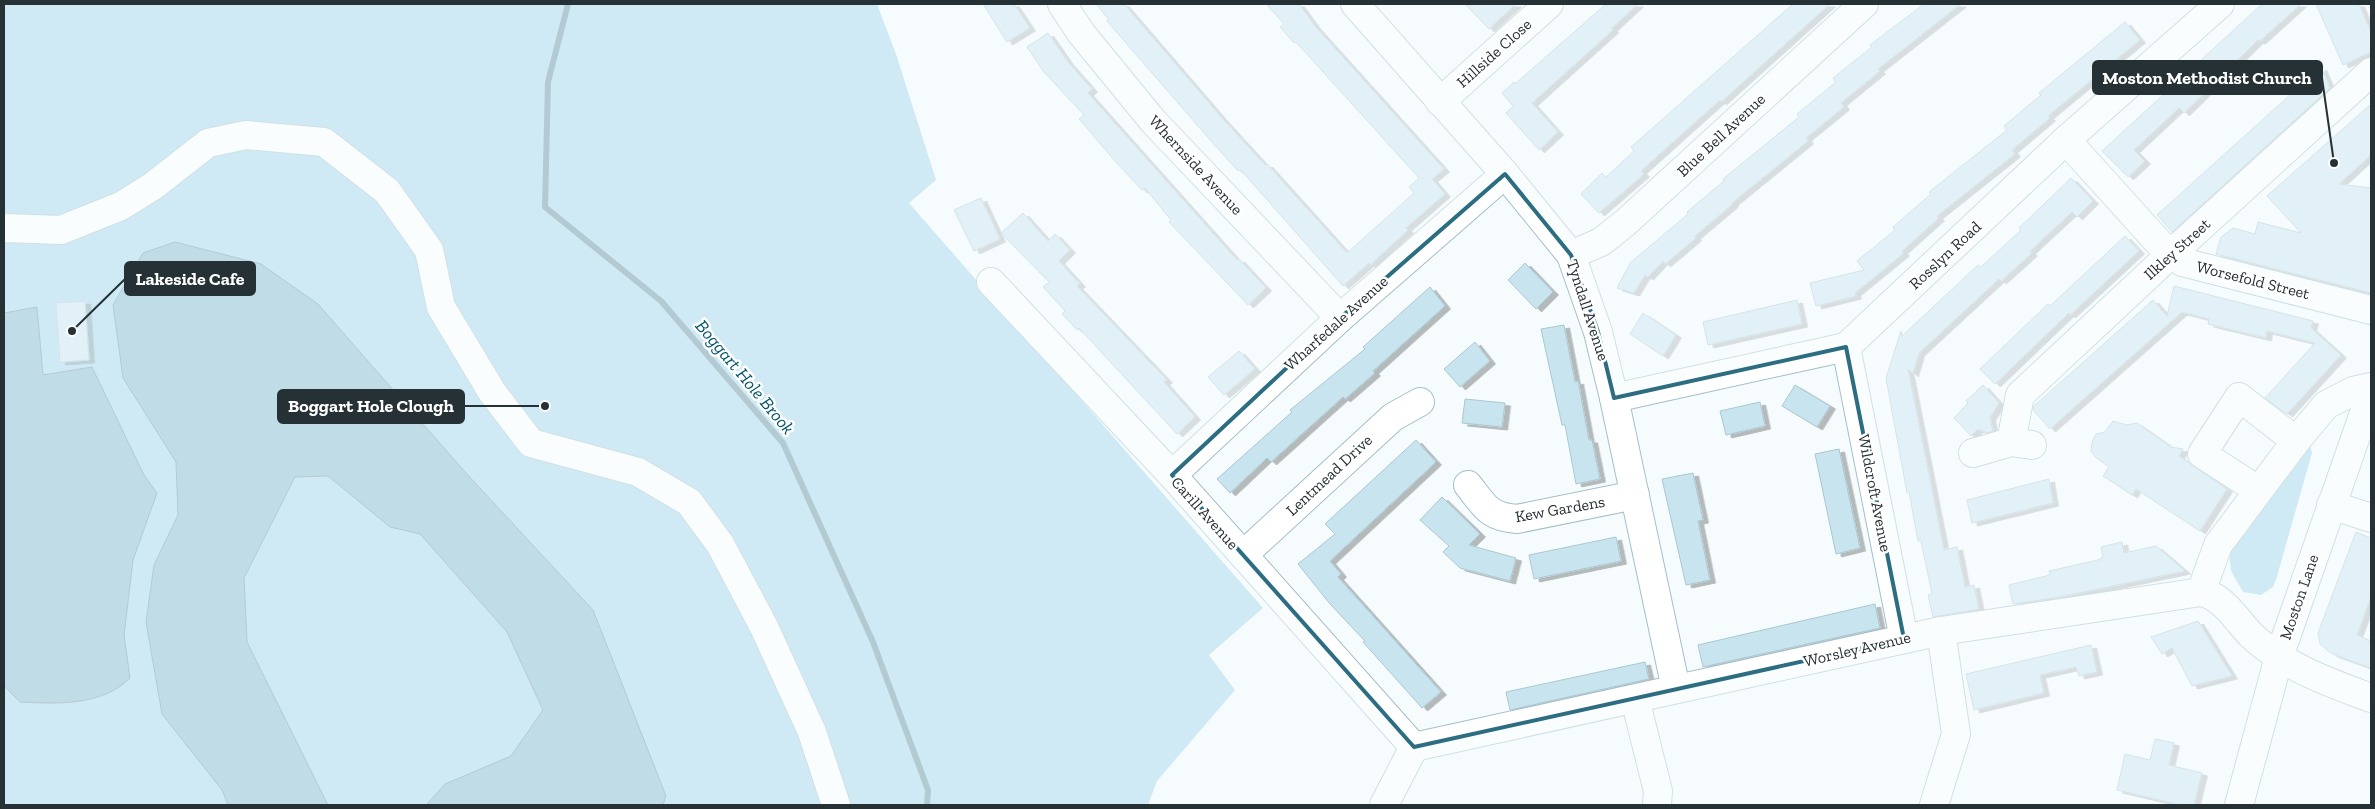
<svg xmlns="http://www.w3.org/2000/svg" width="2375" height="809" viewBox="0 0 2375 809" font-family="'Zilla Slab',serif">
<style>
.green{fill:#a1d6e9}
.water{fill:#7eb7cb;stroke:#638f9e}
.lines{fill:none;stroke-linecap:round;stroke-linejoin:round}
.stream{stroke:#638f9e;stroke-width:6}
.building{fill:#c7e4ef;stroke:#aac7d2;filter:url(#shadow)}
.minor-casing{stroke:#a2bfca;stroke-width:30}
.minor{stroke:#fff;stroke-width:28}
.marked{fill:none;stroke:#2d6d82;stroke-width:4;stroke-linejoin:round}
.labels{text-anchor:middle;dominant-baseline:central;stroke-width:5;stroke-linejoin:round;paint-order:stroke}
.street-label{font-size:16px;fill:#253135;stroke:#fff}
.water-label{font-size:18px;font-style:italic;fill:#005368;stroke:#fff}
.leader{fill:none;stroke:#253135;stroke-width:2}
.callout-dot{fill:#253135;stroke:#fff;stroke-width:2}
.callout{fill:#253135;stroke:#253135;stroke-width:2}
.callout-label{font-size:18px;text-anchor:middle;font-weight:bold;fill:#fff}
</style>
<defs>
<filter id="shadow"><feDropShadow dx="5.5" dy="3" stdDeviation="0" flood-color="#0004"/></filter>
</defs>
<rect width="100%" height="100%" fill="#f6fcfe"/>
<g class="green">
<path d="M4,4H877L896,54L936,180L909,203L1263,608L1209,655L1235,690L1157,781L1148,805H4Z"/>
<path d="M2310,445L2312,453L2276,580L2273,587L2261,595L2243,592L2231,571L2229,553Z"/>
</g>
<g class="water">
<path d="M175,242L261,264L318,304L466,473L593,610L666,796L663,805H426L445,784L511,756L543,710L507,632L420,534L390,527L328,476L295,477L244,578L247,642L328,805H228L222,790L162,714L146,622L154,565L178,515L176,462L123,378L113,305L143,253Z"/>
<path d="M37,307L43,375L92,367L144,475L157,493L133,560L124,635L130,678C102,706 57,704 20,702L4,686V313Z"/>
</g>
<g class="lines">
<path class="stream" d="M568,4L548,82L545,207L661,301L783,443L873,642L928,790L927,805"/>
</g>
<g class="building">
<path d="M983,4H1014L1030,28L1007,42Z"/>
<path d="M1096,4H1124L1222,118L1265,165L1267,164L1347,253L1414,193L1409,187L1419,178L1296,42L1294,43L1280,27L1284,24L1266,4H1299L1315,26L1444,169L1432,179L1445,194L1406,228L1408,230L1370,265L1369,263L1343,286L1240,169L1238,171L1211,141L1107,21L1109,20Z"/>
<path d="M1465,4H1516L1489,29Z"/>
<path d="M1606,4H1638L1612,28L1613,30L1532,103L1558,132L1539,150L1506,113L1513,106L1502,93L1514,82L1515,84Z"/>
<path d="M1793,4H1830L1721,102L1720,100L1683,133L1641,171L1644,174L1599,213L1581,194L1602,173L1606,177L1634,151L1631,147Z"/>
<path d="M1924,4H1961L1878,69L1880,71L1841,103L1844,107L1806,138L1808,141L1732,203L1733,204L1695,236L1696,238L1665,264L1663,261L1648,277L1645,275L1634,293L1617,288L1630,263L1688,214L1687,212L1724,181L1723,179L1799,117L1797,114L1836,82L1833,78L1872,47L1870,45Z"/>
<path d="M2262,4H2301L2260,41L2258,40L2184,113L2179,108L2134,150L2145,161L2128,177L2102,151Z"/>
<path d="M2316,4H2359L2371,32V52L2343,65Z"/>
<path d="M2125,22L2140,40L2048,116L2050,118L2012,150L2015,154L1937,216L1939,218L1902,251L1904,253L1855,293L1856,296L1816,306L1810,283L1864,270L1857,261L1895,230L1893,227L1931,194L1929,192L2007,130L2004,126L2041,95L2039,93Z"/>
<path d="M1048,33L1068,62L1092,89L1088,93L1237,260L1239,259L1266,288L1248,305L1169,222L1171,220L1145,188L1142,190L1115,161L1079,119L1084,115L1044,72L1027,47Z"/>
<path d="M2321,67L2330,88L2172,232L2157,215Z"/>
<path d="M2371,104V155L2339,184L2371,188V293L2216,254L2221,237L2233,228L2255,234L2258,222L2301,233L2267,196Z"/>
<path d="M2071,178L2093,201L2077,217L2072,212L2030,251L2032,253L2001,281L1999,279L1919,353L1913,374L1908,369L1944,550L1957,547L1965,587L1974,585L1979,609L1933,617L1928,595L1932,594L1921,541H1918L1909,492L1907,493L1886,378L1901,331L1902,336L1978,265L1981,267L2021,230L2019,228Z"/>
<path d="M981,198L1000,239L974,251L954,210Z"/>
<path d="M1023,213L1048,241L1055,234L1070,250L1059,261L1080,284L1077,286L1167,380L1164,382L1195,417L1177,434L1079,328L1077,330L1062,314L1065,311L1043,287L1049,282L1001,233Z"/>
<path d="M2125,236L2139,251L2070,315L2069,313L1995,384L1980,369L2048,304L2050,306Z"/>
<path d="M1525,263L1553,292L1536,309L1508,280Z"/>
<path d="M2174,286L2313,321L2311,328L2341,355L2287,414L2265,398L2315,343L2267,331L2266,338L2208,324L2209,319L2182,312L2050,429L2033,410L2034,406L2153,300L2167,316Z"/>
<path d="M1430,287L1445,306L1373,371L1375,373L1345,399L1343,397L1271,462L1267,458L1230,493L1217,479L1292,412L1290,410L1365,349L1363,347Z"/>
<path d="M1797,300L1802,324L1708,345L1703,322Z"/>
<path d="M85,301L89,360L60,362L56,303Z"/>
<path d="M1643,313L1676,335L1663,356L1630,334Z"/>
<path d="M1564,325L1575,382L1578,381L1589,440H1592L1600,479L1576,484L1565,425H1562L1541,329Z"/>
<path d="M1475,342L1490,361L1460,387L1444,369Z"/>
<path d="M1239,351L1255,369L1224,395L1208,377Z"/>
<path d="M1795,385L1830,406L1817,427L1782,406Z"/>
<path d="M1983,385L1999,403L1990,418L1993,431L1987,433L1978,429L1971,436L1954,418L1968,403L1966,401Z"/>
<path d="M1465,399L1505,403L1502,427L1462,423Z"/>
<path d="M1760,402L1765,426L1726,435L1720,411Z"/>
<path d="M2113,421L2127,425L2137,423L2171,447L2183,449L2179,456L2227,489L2200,531L2136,489L2132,495L2103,476L2109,467L2095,457L2091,451L2092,442L2096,434L2105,432Z"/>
<path d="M1416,440L1436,462L1330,561L1341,574L1338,577L1441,692L1422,708L1363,642L1365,641L1330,604L1298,564L1335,534L1325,524Z"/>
<path d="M1839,449L1860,548L1836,554L1815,454Z"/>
<path d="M1693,473L1703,520L1698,521L1710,580L1686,585L1662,479Z"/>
<path d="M2049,479L2053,503L1972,523L1967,500Z"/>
<path d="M1442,497L1480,534L1469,545L1516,558L1510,581L1460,568L1443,552L1449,546L1420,520Z"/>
<path d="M2356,532L2371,538V597L2357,635L2371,641V668L2332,654L2320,644L2318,633Z"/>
<path d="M1616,537L1621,561L1534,579L1529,555Z"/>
<path d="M2122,542L2124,553L2156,546L2185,571L2060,597L2013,604L2009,585L2050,575L2049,571L2098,560L2103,557L2101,547Z"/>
<path d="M1875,604L1880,628L1703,667L1698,645Z"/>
<path d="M2198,621L2232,676L2192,686L2172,648L2162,654L2151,637Z"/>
<path d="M2091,645L2097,672L2079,676L2076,667L2040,675L2044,693L1974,710L1966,674Z"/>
<path d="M1645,662L1649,679L1510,710L1506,692Z"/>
<path d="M2155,739L2174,743L2169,765L2202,773L2194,805H2181L2117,790L2125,754L2150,760Z"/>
</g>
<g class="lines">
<g class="minor-casing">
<g id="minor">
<path d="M1062,4L1081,33L1153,121L1340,318"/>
<path d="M1355,4L1505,174L1571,255L1598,332L1614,398L1676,689"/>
<path d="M1440,102L1549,4"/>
<path d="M2066,140L2159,243L2182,262L2371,310"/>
<path d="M4,228L61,230L121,206L153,186L208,143L246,135L324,142L387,191L429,250L441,307L492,392L531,443L638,472L689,502L720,544L764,627L812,732L836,805"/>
<path d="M1571,255L1601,242L1625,223L1864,4"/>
<path d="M991,282L1172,475L1414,747"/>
<path d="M1846,347L1904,639"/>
<path d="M1614,398L1846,347L2066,140L2220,4"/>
<path d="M2011,442L2020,395L2172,253L2371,72"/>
<path d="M1973,453L2011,442L2032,445"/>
<path d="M1172,475L1340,318L1505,174"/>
<path d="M1468,485C1485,506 1488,517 1517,519L1635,495"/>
<path d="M2258,490L2202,454L2239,397L2296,441"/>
<path d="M2331,505L2371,518"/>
<path d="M1243,555L1393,417L1420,402"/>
<path d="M2201,592L2218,545L2296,441L2326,405L2353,391L2371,387"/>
<path d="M1635,699L1658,791L1657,805"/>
<path d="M1414,747L1941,631L2201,592C2223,596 2237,621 2252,636C2287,668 2328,682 2371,698"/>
<path d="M1384,805L1414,747"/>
<path d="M1934,805L1956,734L1941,631"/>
<path d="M2239,805L2279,657L2371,393"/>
</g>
</g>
<use href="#minor" class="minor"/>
</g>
<path d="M0 0H2375V809H0ZM1505,174L1571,255L1598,332L1614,398L1846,347L1904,639L1414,747L1172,475L1340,318Z" fill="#f6fcfe" fill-opacity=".55" fill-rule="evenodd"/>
<path class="marked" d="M1505,174L1571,255L1598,332L1614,398L1846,347L1904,639L1414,747L1172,475L1340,318Z"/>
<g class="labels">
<g class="street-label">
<text transform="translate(1494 53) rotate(-42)">Hillside Close</text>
<text transform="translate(1721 135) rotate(-43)">Blue Bell Avenue</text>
<text transform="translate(1196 165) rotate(47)">Whernside Avenue</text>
<text transform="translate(2177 249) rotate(-42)">Ilkley Street</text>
<text transform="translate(1945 255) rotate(-43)">Rosslyn Road</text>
<text transform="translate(2253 280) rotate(14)">Worsefold Street</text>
<text transform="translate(1588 310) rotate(72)">Tyndall Avenue</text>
<text transform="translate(1336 323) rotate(-42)">Wharfedale Avenue</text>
<text transform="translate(1329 475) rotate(-43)">Lentmead Drive</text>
<text transform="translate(1875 493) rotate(79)">Wildcroft Avenue</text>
<text transform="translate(1560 509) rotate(-10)">Kew Gardens</text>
<text transform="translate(1205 513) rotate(48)">Carill Avenue</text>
<text transform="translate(2299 597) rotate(-71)">Moston Lane</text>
<text transform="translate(1857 649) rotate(-13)">Worsley Avenue</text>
</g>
<g class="water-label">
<text transform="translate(745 377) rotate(50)">Boggart Hole Brook</text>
</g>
</g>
<path class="leader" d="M2334 163L2322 78M72 331L125 279M545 406L464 406"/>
<g class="callout-dot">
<circle cx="2334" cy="163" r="5"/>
<circle cx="72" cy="331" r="5"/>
<circle cx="545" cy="406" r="5"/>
</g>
<g class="callout">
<rect x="2093" y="61" width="229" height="33" rx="5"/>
<rect x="125" y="262" width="130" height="33" rx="5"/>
<rect x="278" y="390" width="186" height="33" rx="5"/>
</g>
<g class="callout-label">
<text x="2207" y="84">Moston Methodist Church</text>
<text x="190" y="285">Lakeside Cafe</text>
<text x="371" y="412">Boggart Hole Clough</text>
</g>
<rect width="2375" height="809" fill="none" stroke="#253135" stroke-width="10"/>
</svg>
